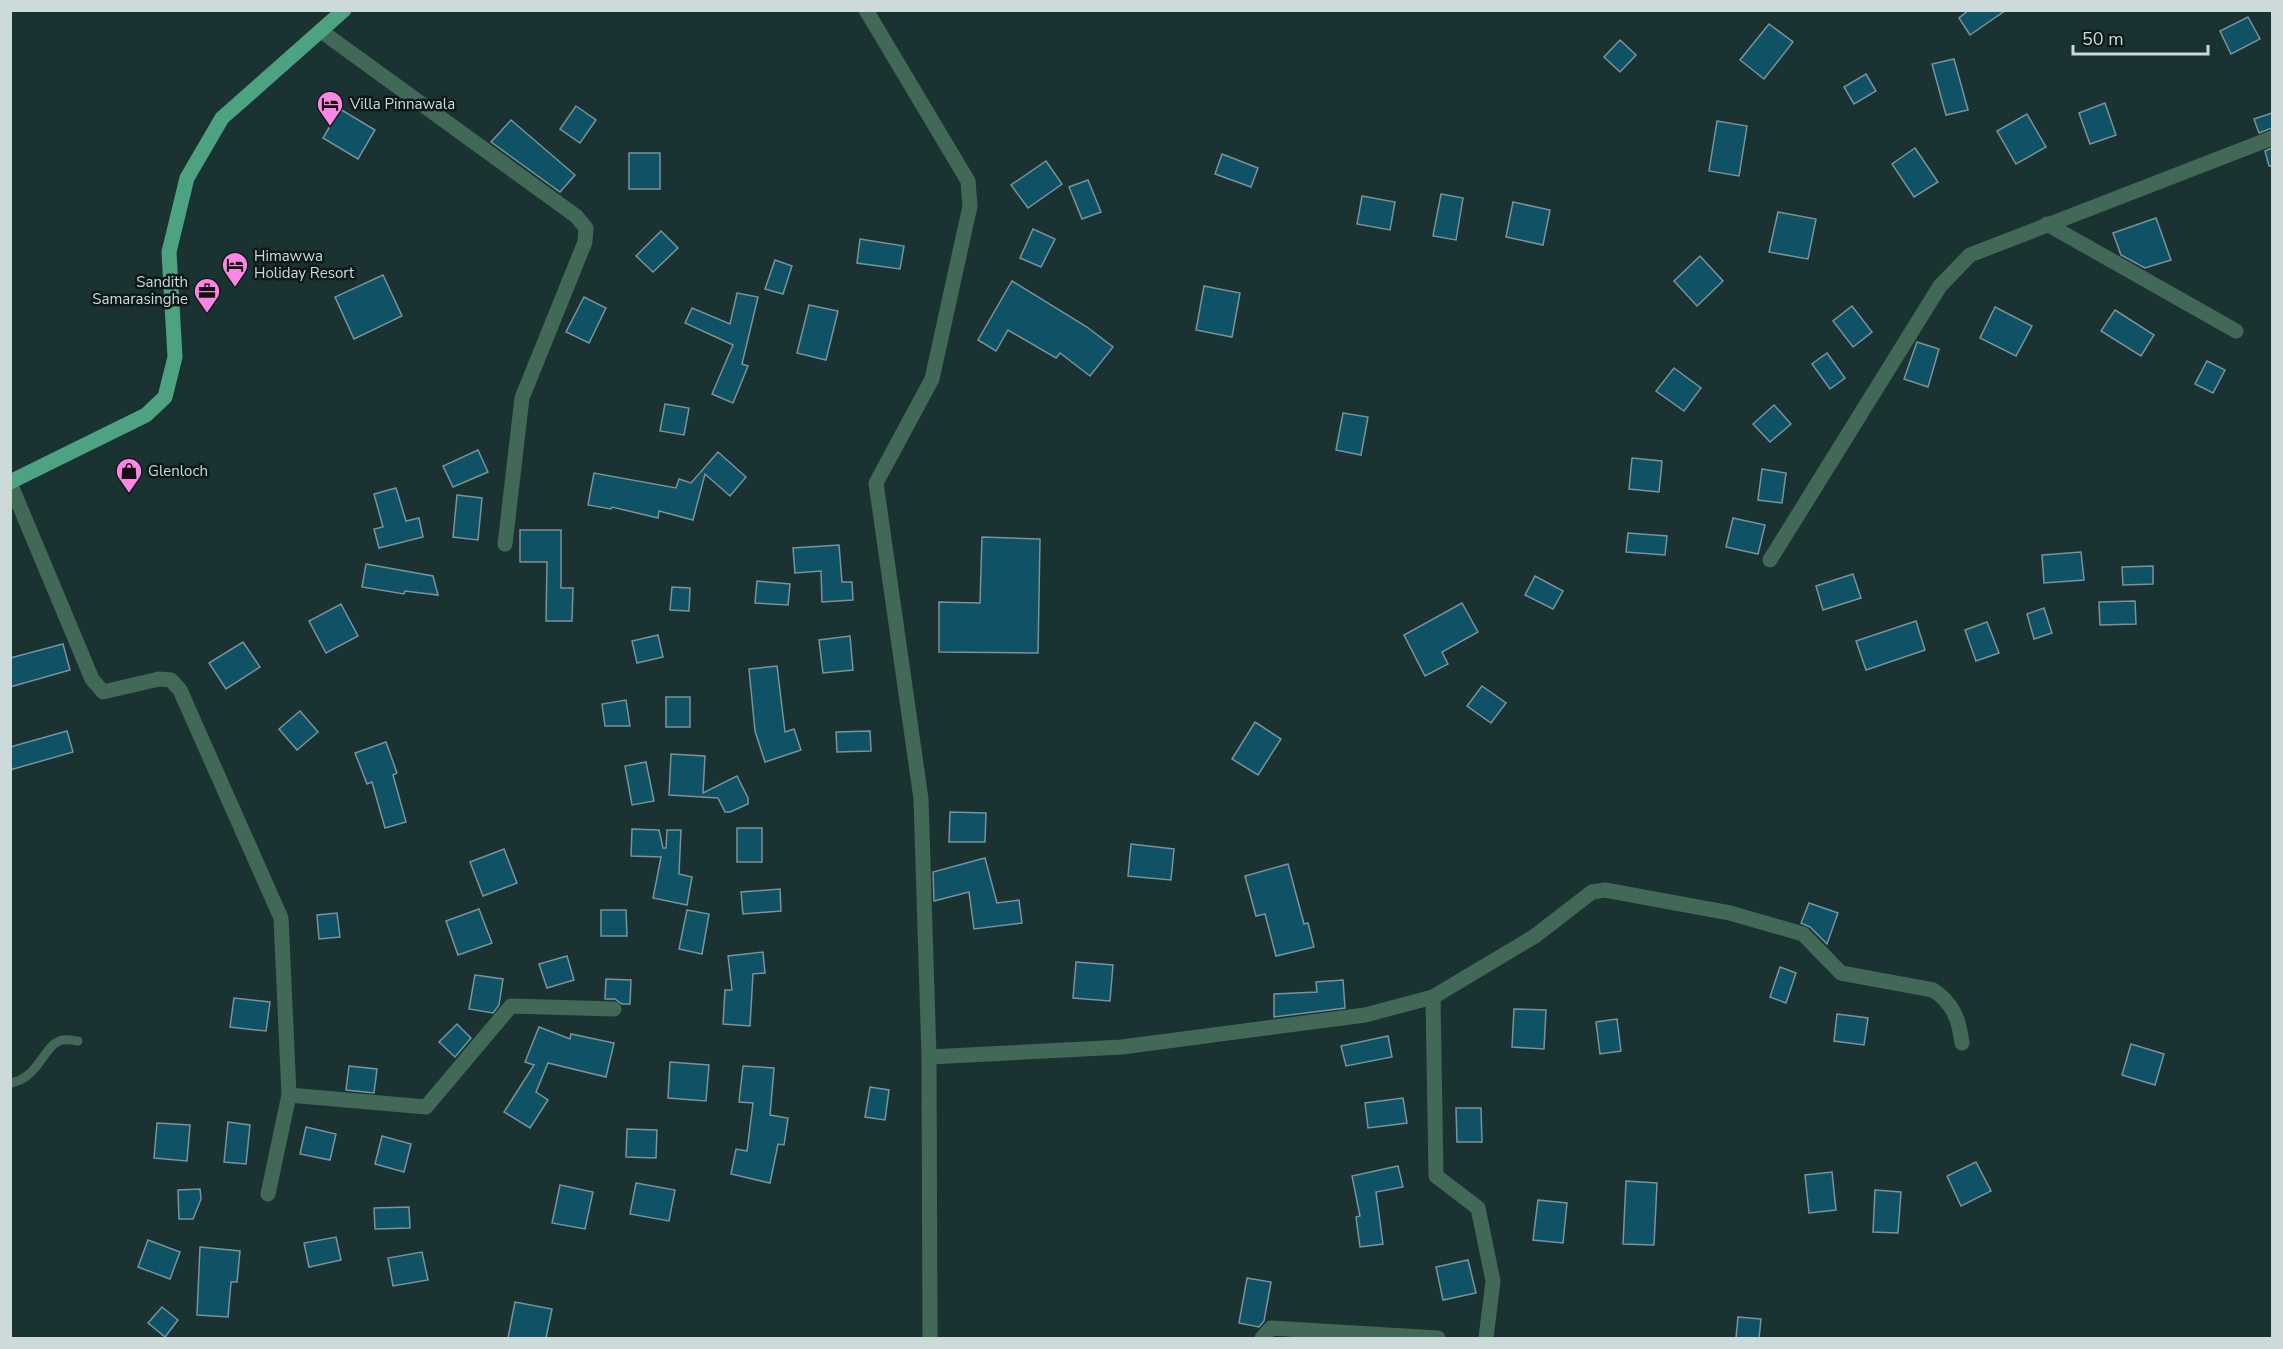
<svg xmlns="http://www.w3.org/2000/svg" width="2283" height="1349" viewBox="0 0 2283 1349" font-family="'Nunito Sans',sans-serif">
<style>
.building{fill:#105265;stroke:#79929b;stroke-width:1.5}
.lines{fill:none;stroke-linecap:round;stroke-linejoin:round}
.lane{stroke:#426958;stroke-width:9}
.street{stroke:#426958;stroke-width:15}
.primary{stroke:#4ca281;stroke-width:15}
.labels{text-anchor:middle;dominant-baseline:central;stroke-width:5;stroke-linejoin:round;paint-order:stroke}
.poi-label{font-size:15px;fill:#ccdada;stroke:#0d1818;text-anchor:start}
</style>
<rect width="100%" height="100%" fill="#1a3332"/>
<g class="building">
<path d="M1969,10H2006L1970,35L1959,18Z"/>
<path d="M2248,17L2260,39L2231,54L2220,31Z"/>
<path d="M1769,24L1793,42L1764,79L1740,60Z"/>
<path d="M1620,40L1636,55L1620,72L1604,57Z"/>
<path d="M1954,59L1968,110L1946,115L1932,64Z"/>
<path d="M1866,74L1876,91L1854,104L1844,87Z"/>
<path d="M2105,103L2116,135L2090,144L2079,113Z"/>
<path d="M576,106L596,120L580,143L560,129Z"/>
<path d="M340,109L375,130L358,159L323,138Z"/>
<path d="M2272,113V128L2259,133L2254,119Z"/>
<path d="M2027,114L2046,147L2016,164L1997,131Z"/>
<path d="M511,120L575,175L560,192L491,142Z"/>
<path d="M1717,121L1747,126L1739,176L1709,171Z"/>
<path d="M1915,148L1938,182L1914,197L1892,164Z"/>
<path d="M2272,148V166H2269L2265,151Z"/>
<rect x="629" y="153" width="31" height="36"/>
<path d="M1222,154L1258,168L1251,187L1215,174Z"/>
<path d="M1046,161L1062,184L1028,208L1011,185Z"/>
<path d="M1088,180L1101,212L1082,219L1069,187Z"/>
<path d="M1441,194L1463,198L1456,240L1433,236Z"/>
<path d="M1362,196L1395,202L1390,230L1357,224Z"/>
<path d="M1513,202L1550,210L1543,245L1506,237Z"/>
<path d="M1778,212L1816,219L1808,259L1769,252Z"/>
<path d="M2156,218L2171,260L2145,268L2121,255L2113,233Z"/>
<path d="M1033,229L1055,239L1041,267L1020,258Z"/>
<path d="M661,231L678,248L653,272L636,256Z"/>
<path d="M860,239L904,246L900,269L857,263Z"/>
<path d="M1700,256L1723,281L1697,306L1674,281Z"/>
<path d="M775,260L792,266L783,294L765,289Z"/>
<path d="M383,275L402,316L354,339L335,297Z"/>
<path d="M1012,281L1087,327L1113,347L1090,376L1060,353L1056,358L1008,330L996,351L978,340Z"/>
<path d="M1204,286L1240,293L1232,337L1196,330Z"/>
<path d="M737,293L758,297L742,364L748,366L733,403L712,394L733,345L685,323L692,308L730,324Z"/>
<path d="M584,297L606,308L589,343L566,332Z"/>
<path d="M809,305L838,311L826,360L797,353Z"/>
<path d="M1852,306L1872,332L1853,347L1833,321Z"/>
<path d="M1995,307L2032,326L2016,356L1980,338Z"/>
<path d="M2115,310L2154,335L2141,356L2101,331Z"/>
<path d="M1917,342L1939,349L1928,387L1904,379Z"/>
<path d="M1827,353L1845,378L1830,389L1812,364Z"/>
<path d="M2207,361L2225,370L2213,393L2195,384Z"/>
<path d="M1674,368L1701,388L1684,411L1656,391Z"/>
<path d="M665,404L689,408L684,435L660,431Z"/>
<path d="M1774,405L1791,424L1770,442L1753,424Z"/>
<path d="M1343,413L1368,417L1361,455L1336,450Z"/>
<path d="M478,450L488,472L453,487L443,466Z"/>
<path d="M718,452L746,477L730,496L705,474L693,520L659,511L658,518L612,507L611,509L588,505L594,473L676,488L679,479L691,483Z"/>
<path d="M1632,458L1662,461L1659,492L1629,489Z"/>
<path d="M1762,469L1786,473L1782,503L1758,500Z"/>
<path d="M396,488L406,521L419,518L423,537L379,548L374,529L383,527L374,494Z"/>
<path d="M457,495L482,498L478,540L453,537Z"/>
<path d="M1733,518L1765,525L1758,554L1726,547Z"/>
<path d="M520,530H561V588H573L572,621H546L547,562H520Z"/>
<path d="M1628,533L1667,536L1665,555L1626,552Z"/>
<path d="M982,537L1040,539L1038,653L939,652V602L980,603Z"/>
<path d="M839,545L842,582H852L853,600L822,602L821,571L795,573L793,548Z"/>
<path d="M2081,552L2084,580L2044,583L2042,555Z"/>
<path d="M366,564L433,576L438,595L405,591L404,594L362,587Z"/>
<path d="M2153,566V584L2123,585L2122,567Z"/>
<path d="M1853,574L1861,598L1823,610L1816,586Z"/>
<path d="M1535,576L1563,591L1553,609L1525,595Z"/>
<path d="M757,581L790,584L788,605L755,603Z"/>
<path d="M672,587L690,588L689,611L670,610Z"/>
<path d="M2135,601L2136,624L2100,625L2099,602Z"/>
<path d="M1462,603L1478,632L1442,652L1448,664L1425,676L1404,635Z"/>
<path d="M341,604L358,636L326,653L309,621Z"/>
<path d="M2044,608L2052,633L2034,639L2027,614Z"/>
<path d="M1916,621L1925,650L1866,670L1856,641Z"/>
<path d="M1987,622L1999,653L1976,661L1965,630Z"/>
<path d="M658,635L663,657L637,663L632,641Z"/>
<path d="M850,636L853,670L823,673L819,640Z"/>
<path d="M243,642L260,667L226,689L209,663Z"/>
<path d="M63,644L70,670L10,687V658Z"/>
<path d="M777,666L785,732L794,729L801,750L765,762L755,731L749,669Z"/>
<path d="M1482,686L1506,703L1491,723L1467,706Z"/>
<rect x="666" y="697" width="24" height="30"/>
<path d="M626,700L630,726H605L602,704Z"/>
<path d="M300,711L318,732L297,750L279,729Z"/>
<path d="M1255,722L1281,739L1258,775L1232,759Z"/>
<path d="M67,731L73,752L10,770V747Z"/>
<path d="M870,731L871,751L837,752L836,732Z"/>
<path d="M386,742L397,773L393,775L406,822L385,828L372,782L367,784L355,753Z"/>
<path d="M671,754L705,756L703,793L737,776L748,798V804L730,812H725L718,798L669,795Z"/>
<path d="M646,762L654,801L632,805L625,766Z"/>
<path d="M950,812L986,813L985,842H949Z"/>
<rect x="737" y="828" width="25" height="34"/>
<path d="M632,829L659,830L663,848H666L667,830H681L679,874L692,877L687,905L653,898L661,857L631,856Z"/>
<path d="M1131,844L1174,849L1171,880L1128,876Z"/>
<path d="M504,849L517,883L483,896L470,862Z"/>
<path d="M985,858L997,903L1019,900L1022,923L974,929L969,892L934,901L933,872Z"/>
<path d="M1288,864L1304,924L1308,923L1314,947L1276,956L1265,914L1256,916L1245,876Z"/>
<path d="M780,889L781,911L743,914L741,892Z"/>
<path d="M1809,903L1838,913L1827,944L1810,927L1801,923Z"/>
<path d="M479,909L492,943L458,955L446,921Z"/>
<path d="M601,910H626L627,936H601Z"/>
<path d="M687,910L709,914L702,954L679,949Z"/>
<path d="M337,913L340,937L319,939L317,915Z"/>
<path d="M763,952L765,973L753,974L750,1026L723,1024L725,990H732L728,956Z"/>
<path d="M567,956L574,980L547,988L539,964Z"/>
<path d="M1076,962L1113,965L1110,1001L1073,998Z"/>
<path d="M1780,967L1796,973L1786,1003L1770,997Z"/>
<path d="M475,975L503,979L499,1005L493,1013L469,1009Z"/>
<path d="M606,979L631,980L630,1004H622L615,999H605Z"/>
<path d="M1343,980L1345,1008L1274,1017V994L1317,992L1316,982Z"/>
<path d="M234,998L270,1002L266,1031L230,1027Z"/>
<path d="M1514,1009L1546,1010L1544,1049L1512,1047Z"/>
<path d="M1837,1014L1868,1018L1864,1045L1834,1041Z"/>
<path d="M1617,1019L1621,1051L1600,1054L1596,1022Z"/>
<path d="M457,1024L471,1038L455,1057L439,1042Z"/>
<path d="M539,1027L570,1039L571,1034L614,1043L606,1077L548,1063L536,1092L548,1100L530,1128L504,1112L534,1065L525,1062Z"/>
<path d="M1388,1036L1392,1057L1346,1066L1341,1046Z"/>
<path d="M2131,1044L2164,1054L2155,1085L2122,1075Z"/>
<path d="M670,1062L709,1065L706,1101L668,1098Z"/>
<path d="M349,1066L377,1069L374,1093L346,1090Z"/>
<path d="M743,1066L774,1068L770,1115L788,1118L784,1145L778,1144L770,1183L731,1174L736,1149L747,1151L753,1103L739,1102Z"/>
<path d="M870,1087L889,1090L885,1120L865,1117Z"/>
<path d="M1403,1098L1407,1123L1368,1128L1365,1103Z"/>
<path d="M1456,1108H1481L1482,1142H1457Z"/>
<path d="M228,1122L250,1125L246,1164L224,1162Z"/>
<path d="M157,1123L190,1125L187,1161L154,1158Z"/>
<path d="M306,1127L336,1134L330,1160L300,1154Z"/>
<path d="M627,1129L657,1130L656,1158L626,1157Z"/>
<path d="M382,1136L411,1144L404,1172L375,1164Z"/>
<path d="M1976,1162L1991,1191L1961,1206L1947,1176Z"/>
<path d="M1398,1166L1403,1187L1376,1192L1383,1244L1360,1247L1356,1217L1360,1216L1352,1176Z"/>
<path d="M1832,1172L1836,1210L1809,1213L1805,1175Z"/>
<path d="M1626,1181L1657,1183L1654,1245L1623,1244Z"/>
<path d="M636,1183L675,1190L669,1221L630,1214Z"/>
<path d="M560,1185L593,1192L585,1229L552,1223Z"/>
<path d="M200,1189L201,1199L193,1219H179L178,1190Z"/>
<path d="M1875,1190L1901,1192L1898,1233L1873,1232Z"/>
<path d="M1538,1200L1567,1203L1563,1243L1533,1240Z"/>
<path d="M409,1207L410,1228L375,1229L374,1208Z"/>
<path d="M336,1237L341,1260L309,1267L304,1243Z"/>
<path d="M148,1240L180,1252L170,1279L138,1267Z"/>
<path d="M200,1247L240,1251L237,1282H231L228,1317L197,1315Z"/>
<path d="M422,1252L428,1280L393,1286L388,1258Z"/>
<path d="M1468,1260L1476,1293L1443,1300L1436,1267Z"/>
<path d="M1247,1278L1271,1282L1264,1321L1259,1327L1239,1323Z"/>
<path d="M515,1302L552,1309L546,1338H508Z"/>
<path d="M162,1307L178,1320L165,1337L148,1323Z"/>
<path d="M1738,1317L1761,1319L1759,1338H1736Z"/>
</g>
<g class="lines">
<path class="lane" d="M10,1083C40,1079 44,1041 64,1040C69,1039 74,1041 78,1041"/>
<g class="street">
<path d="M866,10L968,181L970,206L932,379L876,483L921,799L929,1057L930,1338"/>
<path d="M321,31L576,216L586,228L585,242L522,398L505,544"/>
<path d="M2047,224L2236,331"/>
<path d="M10,483L92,679L103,692L159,679L171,680L180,690L281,918L289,1095L268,1194"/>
<path d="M1770,560L1940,286L1970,255L2272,138"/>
<path d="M1433,997L1436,1176L1478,1208L1493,1281L1486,1338"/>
<path d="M929,1057L1122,1047L1365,1015L1433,997L1535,936L1592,892L1605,890L1730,913L1803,934L1841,973L1933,990C1953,1003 1959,1019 1962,1043"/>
<path d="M289,1095L426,1107L511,1006L614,1009"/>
<path d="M1262,1338L1271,1328L1438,1338"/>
</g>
<path class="primary" d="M10,482L146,415L165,397L175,357L169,252L187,178L222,118L344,10"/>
</g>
<defs>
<g id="hotel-pin" transform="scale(1.35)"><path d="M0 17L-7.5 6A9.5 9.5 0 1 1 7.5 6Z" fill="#fc86e3" stroke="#0d1818"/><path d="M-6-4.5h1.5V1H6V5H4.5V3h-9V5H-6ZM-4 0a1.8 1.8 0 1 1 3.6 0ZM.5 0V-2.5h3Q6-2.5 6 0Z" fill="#111"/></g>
<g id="office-pin" transform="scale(1.35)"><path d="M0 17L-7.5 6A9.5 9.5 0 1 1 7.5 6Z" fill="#fc86e3" stroke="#0d1818"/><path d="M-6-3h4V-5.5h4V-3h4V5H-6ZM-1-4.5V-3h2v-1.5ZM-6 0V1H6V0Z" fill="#111"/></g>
<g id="shop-pin" transform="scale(1.35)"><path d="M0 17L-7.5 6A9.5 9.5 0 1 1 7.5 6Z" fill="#fc86e3" stroke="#0d1818"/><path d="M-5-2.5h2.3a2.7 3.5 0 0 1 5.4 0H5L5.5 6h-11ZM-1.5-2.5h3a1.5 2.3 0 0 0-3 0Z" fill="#111"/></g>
</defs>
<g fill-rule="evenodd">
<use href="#hotel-pin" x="330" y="104"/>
<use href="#hotel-pin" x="235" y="265"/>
<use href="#office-pin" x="207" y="291"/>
<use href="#shop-pin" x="129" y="471"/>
</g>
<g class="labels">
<g class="poi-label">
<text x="350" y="104">Villa Pinnawala</text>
<text x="254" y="256">Himawwa<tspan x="254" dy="17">Holiday Resort</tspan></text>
<text x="188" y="282" text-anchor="end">Sandith<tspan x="188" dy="17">Samarasinghe</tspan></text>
<text x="148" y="471">Glenloch</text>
</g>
</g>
<rect width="2283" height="1349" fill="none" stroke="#ccdada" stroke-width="24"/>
<path d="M2073 45v9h135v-9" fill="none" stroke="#ccdada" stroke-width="3"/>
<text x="2082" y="45" font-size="18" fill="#ccdada" stroke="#0d1818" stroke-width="4.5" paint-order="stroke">50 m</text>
</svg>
